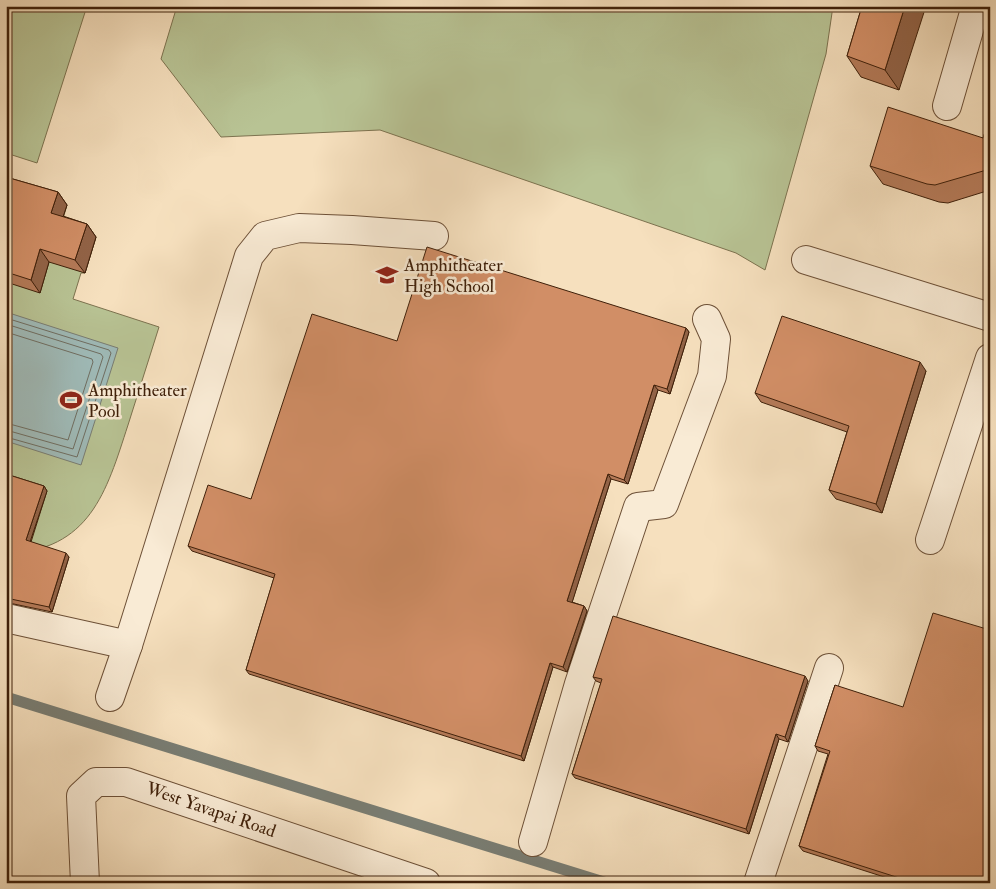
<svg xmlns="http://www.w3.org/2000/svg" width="996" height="889" viewBox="0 0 996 889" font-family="'IM FELL Double Pica',serif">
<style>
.green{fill:#b8c394;stroke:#7c724f}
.water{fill:#9fbbb9;stroke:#797d73}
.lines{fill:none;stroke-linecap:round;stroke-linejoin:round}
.shore{stroke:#6f6e62;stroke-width:1}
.stream{stroke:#797d73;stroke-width:11}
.minor-casing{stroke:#6d5037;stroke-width:30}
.minor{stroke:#f9ebd5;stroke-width:28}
.wall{fill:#b47a58;stroke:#3f200a}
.shaded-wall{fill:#926347;stroke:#3f200a}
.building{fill:#d18e66;stroke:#3f200a}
.labels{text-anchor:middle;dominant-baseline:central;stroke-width:5;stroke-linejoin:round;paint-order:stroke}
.poi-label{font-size:18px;fill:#3f200a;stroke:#f9ebd5;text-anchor:start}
.street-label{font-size:18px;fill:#3f200a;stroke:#f9ebd5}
</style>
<rect width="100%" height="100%" fill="#f6e0be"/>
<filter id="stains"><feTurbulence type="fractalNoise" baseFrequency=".004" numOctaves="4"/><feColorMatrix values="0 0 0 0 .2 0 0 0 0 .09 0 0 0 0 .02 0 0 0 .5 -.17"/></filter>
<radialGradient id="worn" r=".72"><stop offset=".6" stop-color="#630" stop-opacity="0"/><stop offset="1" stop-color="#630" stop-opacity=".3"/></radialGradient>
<g class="green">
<path d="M6,6H87L37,163L6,153Z"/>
<path d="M177,6H833L826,54L765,270L736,253L380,130L221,137L161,59Z"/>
<path d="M29,193L67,205L61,226L96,237L85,273H81L73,299L159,327C149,360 138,392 128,425C106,493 90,550 6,554V194Z"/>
</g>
<path class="water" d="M6,312L118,348L81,465L6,441Z"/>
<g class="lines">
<g class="shore">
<path d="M6,318L109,350L111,353L77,457L6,437"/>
<path d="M6,324L101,354L103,357L73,449L6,430"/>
<path d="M6,332L92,359L93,362L68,440L6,423"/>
</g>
<path class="stream" d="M6,697L607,883"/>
<g class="minor-casing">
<g id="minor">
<path d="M947,106L976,6"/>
<path d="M806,260L990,317"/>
<path d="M930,540L990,358"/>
<path d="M6,618L128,645"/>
<path d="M110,697L128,645L249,256L265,236L299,228L352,230L434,236"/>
<path d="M533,842L579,684L638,507L664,504L712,376L716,339L707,319"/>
<path d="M85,883L81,796L96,782H126L426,883"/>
<path d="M758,883L829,668"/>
</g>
</g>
<use href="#minor" class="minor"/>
</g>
<g class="wall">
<path d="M862,6L899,90L861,77L847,56Z"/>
<path d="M990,117V190L948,203L939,202L883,184L870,166L983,138Z"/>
<path d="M6,177L58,192L67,205L63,216L87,224L96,237L85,273L49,262L40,293L6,282Z"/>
<path d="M686,328L689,332L670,394L658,390L628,484L611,479L572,602L584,606L587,611L567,672L553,667L524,761L249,674L246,670L274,578L192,551L188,546L251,499L397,341Z"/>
<path d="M926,371L882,513L836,499L829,490L847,432L761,402L755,393Z"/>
<path d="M6,474L44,486L47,491L31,542L69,557L52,612L9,603H6Z"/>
<path d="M593,677L808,681L788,742L779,739L749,834L575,778L572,774L601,683L596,681Z"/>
<path d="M835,685L990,883H903L803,851L799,846L828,754L818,751L815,746Z"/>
</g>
<g class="shaded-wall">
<path d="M905,6H926L899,90L885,70Z"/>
<path d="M58,192L67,205L60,226L51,213Z"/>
<path d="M87,224L96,237L85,273L75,260Z"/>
<path d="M40,249L49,262L40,293L31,280Z"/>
<path d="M686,328L689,332L670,394L667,389Z"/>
<path d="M920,362L926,371L882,513L876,504Z"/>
<path d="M654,385L658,390L628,484L624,480Z"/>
<path d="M608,474L611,479L571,606L567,601Z"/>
<path d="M44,486L47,491L29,545L26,540Z"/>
<path d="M66,553L69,557L52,612L49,607Z"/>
<path d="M584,606L587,611L567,672L563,667Z"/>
<path d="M550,663L553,667L524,761L521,756Z"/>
<path d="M805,676L808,681L788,742L785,737Z"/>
<path d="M776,734L779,739L749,834L746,829Z"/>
</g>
<g class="building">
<path d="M862,6H905L885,70L847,56Z"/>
<path d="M989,6H990V14L987,13Z"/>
<path d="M990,32V44L987,43Z"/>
<path d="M888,107L983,138L990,117V169L935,185L927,184L870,166Z"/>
<path d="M6,177L58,192L51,213L87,224L75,260L40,249L31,280L6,272Z"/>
<path d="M427,247L686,328L667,389L654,385L624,480L608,474L567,601L584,606L563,667L550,663L521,756L246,670L275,574L188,546L208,485L251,499L312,314L397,341Z"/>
<path d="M782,316L920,362L876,504L829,490L849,426L755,393Z"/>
<path d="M6,474L44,486L26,540L66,553L49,607L6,598Z"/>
<path d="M933,613L990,630V883H915L799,846L830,751L815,746L835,685L903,707Z"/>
<path d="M613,616L805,676L785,737L776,734L746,829L572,774L602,679L593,677Z"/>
</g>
<defs>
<g id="school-bare" transform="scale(1.725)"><path d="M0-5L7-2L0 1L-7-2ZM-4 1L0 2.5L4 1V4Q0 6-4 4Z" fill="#8f2418" stroke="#f9ebd5" stroke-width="2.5" paint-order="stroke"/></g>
<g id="stadium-bare" transform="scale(1.725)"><path d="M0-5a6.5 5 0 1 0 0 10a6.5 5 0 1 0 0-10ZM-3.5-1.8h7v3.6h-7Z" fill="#8f2418" stroke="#f9ebd5" stroke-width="2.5" paint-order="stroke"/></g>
</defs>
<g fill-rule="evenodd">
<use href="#school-bare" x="387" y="275"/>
<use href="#stadium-bare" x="71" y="400"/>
</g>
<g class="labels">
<g class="poi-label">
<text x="404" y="265">Amphitheater<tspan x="404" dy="21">High School</tspan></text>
<text x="88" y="390">Amphitheater<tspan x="88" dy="21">Pool</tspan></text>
</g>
<g class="street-label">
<text transform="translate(211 810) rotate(19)">West Yavapai Road</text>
</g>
</g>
<rect width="996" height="889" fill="none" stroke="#f6e0be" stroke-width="25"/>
<rect x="8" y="8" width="981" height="874" fill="none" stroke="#3f200a" stroke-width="2.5"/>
<rect x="12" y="12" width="971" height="864" fill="none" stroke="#3f200a"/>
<rect width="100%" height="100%" filter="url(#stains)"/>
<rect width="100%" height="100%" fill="url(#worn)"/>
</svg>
